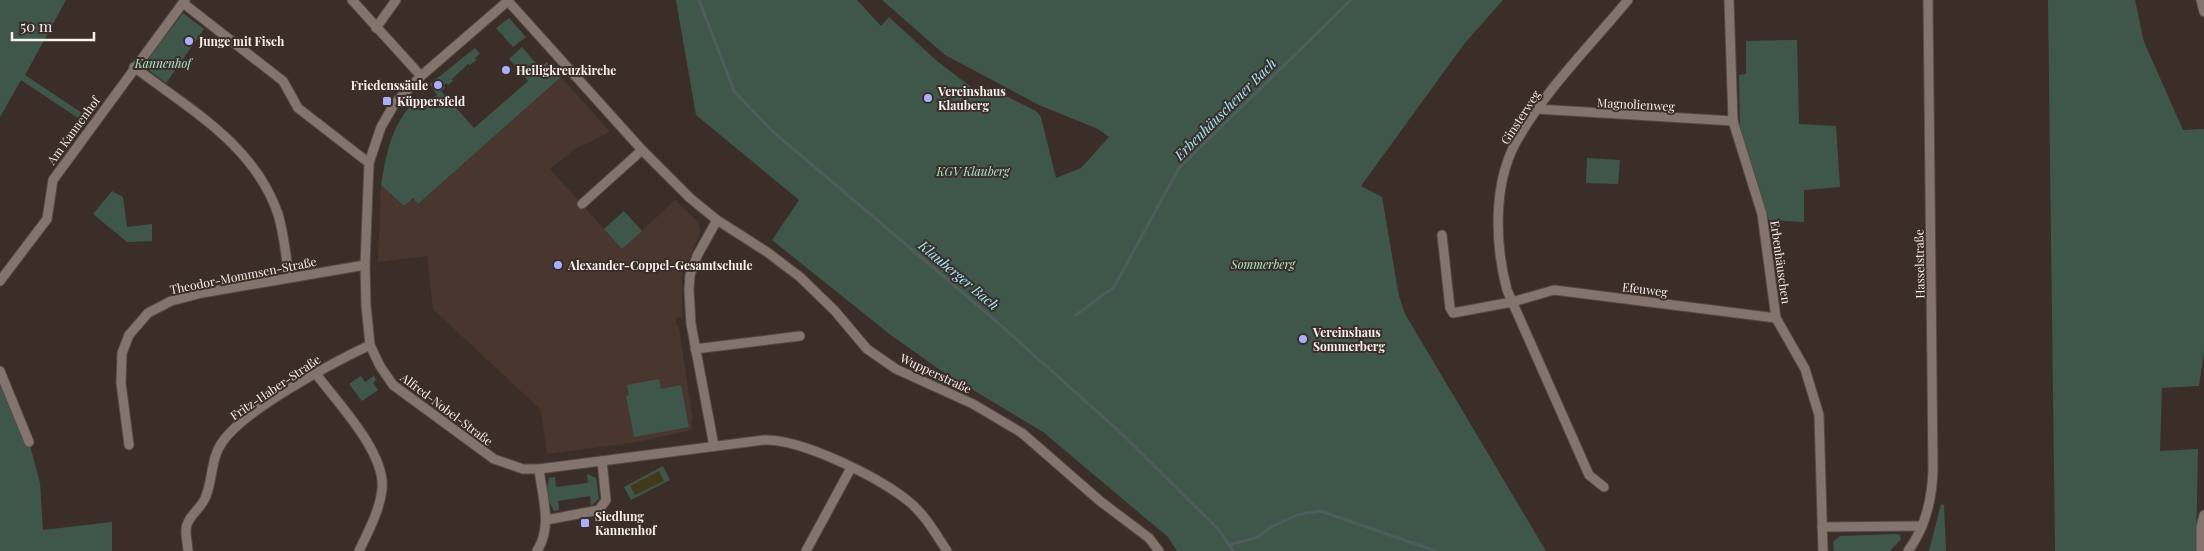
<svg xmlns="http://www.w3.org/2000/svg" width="2204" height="551" viewBox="0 0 2204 551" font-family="'Playfair Display',serif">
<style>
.built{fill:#49362e}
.green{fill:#3f574b}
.sand{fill:#413919}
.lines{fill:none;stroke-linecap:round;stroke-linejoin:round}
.stream{stroke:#4e5c5e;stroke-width:3}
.street-casing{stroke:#554a46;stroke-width:11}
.street{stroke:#83756e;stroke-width:9}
.poi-dot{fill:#aaaffb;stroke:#3b2e29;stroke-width:2}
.labels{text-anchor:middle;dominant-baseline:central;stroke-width:4;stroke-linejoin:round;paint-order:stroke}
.poi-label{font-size:12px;font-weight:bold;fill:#f8f0ec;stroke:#3b2e29;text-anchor:start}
.park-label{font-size:12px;font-style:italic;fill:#a7e9c6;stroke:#3b2e29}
.street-label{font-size:12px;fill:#f8f0ec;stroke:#3b2e29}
.water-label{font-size:14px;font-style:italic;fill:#9becfe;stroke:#3b2e29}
</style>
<rect width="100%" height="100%" fill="#3b2e29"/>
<path class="built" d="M561,77L610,132L575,149L550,169L622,249L675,200L698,222L700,232L686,267H682V319L677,317L676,324L679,328L693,420L691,421L692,430L632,443L547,454L541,410L433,309L427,256L378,262L381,185L404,206L413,198L418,204Z"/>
<g class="green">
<path d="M0,0H66L25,75L82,113L78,118L21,80L0,117Z"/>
<path d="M676,0H857L881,26L889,17L937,61L980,94L988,87L1036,111L1041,117L1056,178L1081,168L1109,137L1098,129L1039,105L945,55L882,0H1503L1464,44L1361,186L1382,197L1399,296L1405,314L1546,551H1177L1168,537L1043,432L940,370L892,336L772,240L799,200L696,115Z"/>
<path d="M2048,0H2135L2144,42L2183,130L2204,129V351L2199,386L2162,388L2160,451L2198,449L2196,551H2055Z"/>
<path d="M183,13L204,29L166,83L143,66Z"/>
<path d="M509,18L526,37L513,47L496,28Z"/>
<path d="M1797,40L1799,124L1836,126L1840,187L1804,190V222L1769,220L1740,126L1739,75L1746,74V41Z"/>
<path d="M522,47L540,68L547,62L561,77L418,204L413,198L404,206L381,185C387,148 394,118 420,97L426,104L437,95L430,84L475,48L480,54L475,58L476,60L470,65L468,64L452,79L453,81L448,85L446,83L444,86L445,88L441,91L474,128L528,81L509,59Z"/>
<path d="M1587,158L1620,160L1618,184L1586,183Z"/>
<path d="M112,191L123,197L127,227L152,224V241L127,242L93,214Z"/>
<path d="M624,211L642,231L622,249L604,229Z"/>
<path d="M0,371L29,442L40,483L43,530L112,522V551H0Z"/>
<path d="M361,376L365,382L374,376L376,380L373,383L378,390L362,401L349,384Z"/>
<path d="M659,379L661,389L681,385L689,427L634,437L626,396L629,395L627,385Z"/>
<path d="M663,466L670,480L631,500L624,487Z"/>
<path d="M587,474L596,478L599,499L591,506L590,496L558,501L559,510L554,511C547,499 546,491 549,478L555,477L556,487L588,483Z"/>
<path d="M1941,504L1944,505L1946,551H1929Z"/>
<path d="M1896,534L1900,535L1901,539L1890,551H1834L1833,542L1840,536Z"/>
</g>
<path class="sand" d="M659,471L664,481L635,495L630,486Z"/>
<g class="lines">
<g class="stream">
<path d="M699,0L734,91L771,130L996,321L1121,433L1219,530L1233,551"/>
<path d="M1076,315L1114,287L1179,168L1351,0"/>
<path d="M1229,545L1258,537L1271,527L1300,514L1320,511L1436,551"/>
</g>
<g class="street-casing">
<g id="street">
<path d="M352,0L421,76"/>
<path d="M507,0L642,150L690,198L717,220L767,252L800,277L835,311L867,349L896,369L973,404L1022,433L1100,501L1149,538L1159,551"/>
<path d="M509,0L421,76L395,103L381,127L369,163L365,265L366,305L370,345L380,366L393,385L494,459L523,469H539L764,440C802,439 876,476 907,500C925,514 935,533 947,551"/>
<path d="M1729,0L1733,121L1762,214L1776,318L1805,369L1819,415L1823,551"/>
<path d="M2201,0L2204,12"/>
<path d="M183,3L283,81L298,108L369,163"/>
<path d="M376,28L396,0"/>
<path d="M134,67C189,109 254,144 278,214C284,234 286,256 289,277"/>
<path d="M1537,109L1733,121"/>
<path d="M582,204L642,150"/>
<path d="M1442,235L1450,308L1453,313L1512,302L1554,290L1776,318"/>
<path d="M0,281L47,219L53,180L185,0"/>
<path d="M695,349L800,336"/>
<path d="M0,371L29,442"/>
<path d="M316,374C337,402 386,453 382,489C380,510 368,532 359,551"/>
<path d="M129,445L121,383L122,353L129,335L148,313L171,301L202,293L365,265"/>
<path d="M714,446L691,324L689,290L690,275L697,256L717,220"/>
<path d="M1604,487L1589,475L1507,290C1495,245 1493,186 1515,144C1544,91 1590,46 1628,0"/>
<path d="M546,520L599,510L606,500L602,461"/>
<path d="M1822,527L1922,526"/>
<path d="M188,551C188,545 186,538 186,532C185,517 202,509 206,496C213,478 211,457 223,441C246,409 332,363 370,345"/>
<path d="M537,551C553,526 542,496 539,469"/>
<path d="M806,551L851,468"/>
<path d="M1908,551C1926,527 1932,499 1933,470L1928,0"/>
<path d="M2201,551V527L2204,515"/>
</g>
</g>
<use href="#street" class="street"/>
</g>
<g class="poi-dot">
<circle cx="189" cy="41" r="5"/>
<circle cx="506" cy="70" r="5"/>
<circle cx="438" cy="85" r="5"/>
<circle cx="928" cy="98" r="5"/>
<rect x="382" y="96" width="10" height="10" rx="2.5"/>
<circle cx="558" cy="265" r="5"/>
<circle cx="1303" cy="339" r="5"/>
<rect x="580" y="518" width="10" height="10" rx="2.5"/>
</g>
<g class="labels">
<g class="poi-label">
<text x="199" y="41">Junge mit Fisch</text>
<text x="516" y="70">Heiligkreuzkirche</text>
<text x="428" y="85" text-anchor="end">Friedenssäule</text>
<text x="938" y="91">Vereinshaus<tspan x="938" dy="14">Klauberg</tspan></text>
<text x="397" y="101">Küppersfeld</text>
<text x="568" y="265">Alexander-Coppel-Gesamtschule</text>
<text x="1313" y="332">Vereinshaus<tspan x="1313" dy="14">Sommerberg</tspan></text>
<text x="595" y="516">Siedlung<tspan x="595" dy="14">Kannenhof</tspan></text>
</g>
<g class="park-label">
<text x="163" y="63">Kannenhof</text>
<text x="973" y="171">KGV Klauberg</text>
<text x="1263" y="264">Sommerberg</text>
</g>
<g class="street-label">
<text transform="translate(1636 104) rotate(3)">Magnolienweg</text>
<text transform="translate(1520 117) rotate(-57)">Ginsterweg</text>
<text transform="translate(73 130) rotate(-54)">Am Kannenhof</text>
<text transform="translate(1781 262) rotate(82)">Erbenhäuschen</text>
<text transform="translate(1919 264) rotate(-91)">Hasselstraße</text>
<text transform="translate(243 275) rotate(-11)">Theodor-Mommsen-Straße</text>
<text transform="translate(1645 289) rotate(7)">Efeuweg</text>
<text transform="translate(936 373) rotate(25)">Wupperstraße</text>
<text transform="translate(275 387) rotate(-34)">Fritz-Haber-Straße</text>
<text transform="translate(447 409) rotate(37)">Alfred-Nobel-Straße</text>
</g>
<g class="water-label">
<text transform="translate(1225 109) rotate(-45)">Erbenhäuschener Bach</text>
<text transform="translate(959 275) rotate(40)">Klauberger Bach</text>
</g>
</g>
<path d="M12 32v8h82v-8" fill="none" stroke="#f8f0ec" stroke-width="2.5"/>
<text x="20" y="32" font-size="15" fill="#f8f0ec" stroke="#3b2e29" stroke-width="4" paint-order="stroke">50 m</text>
</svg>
